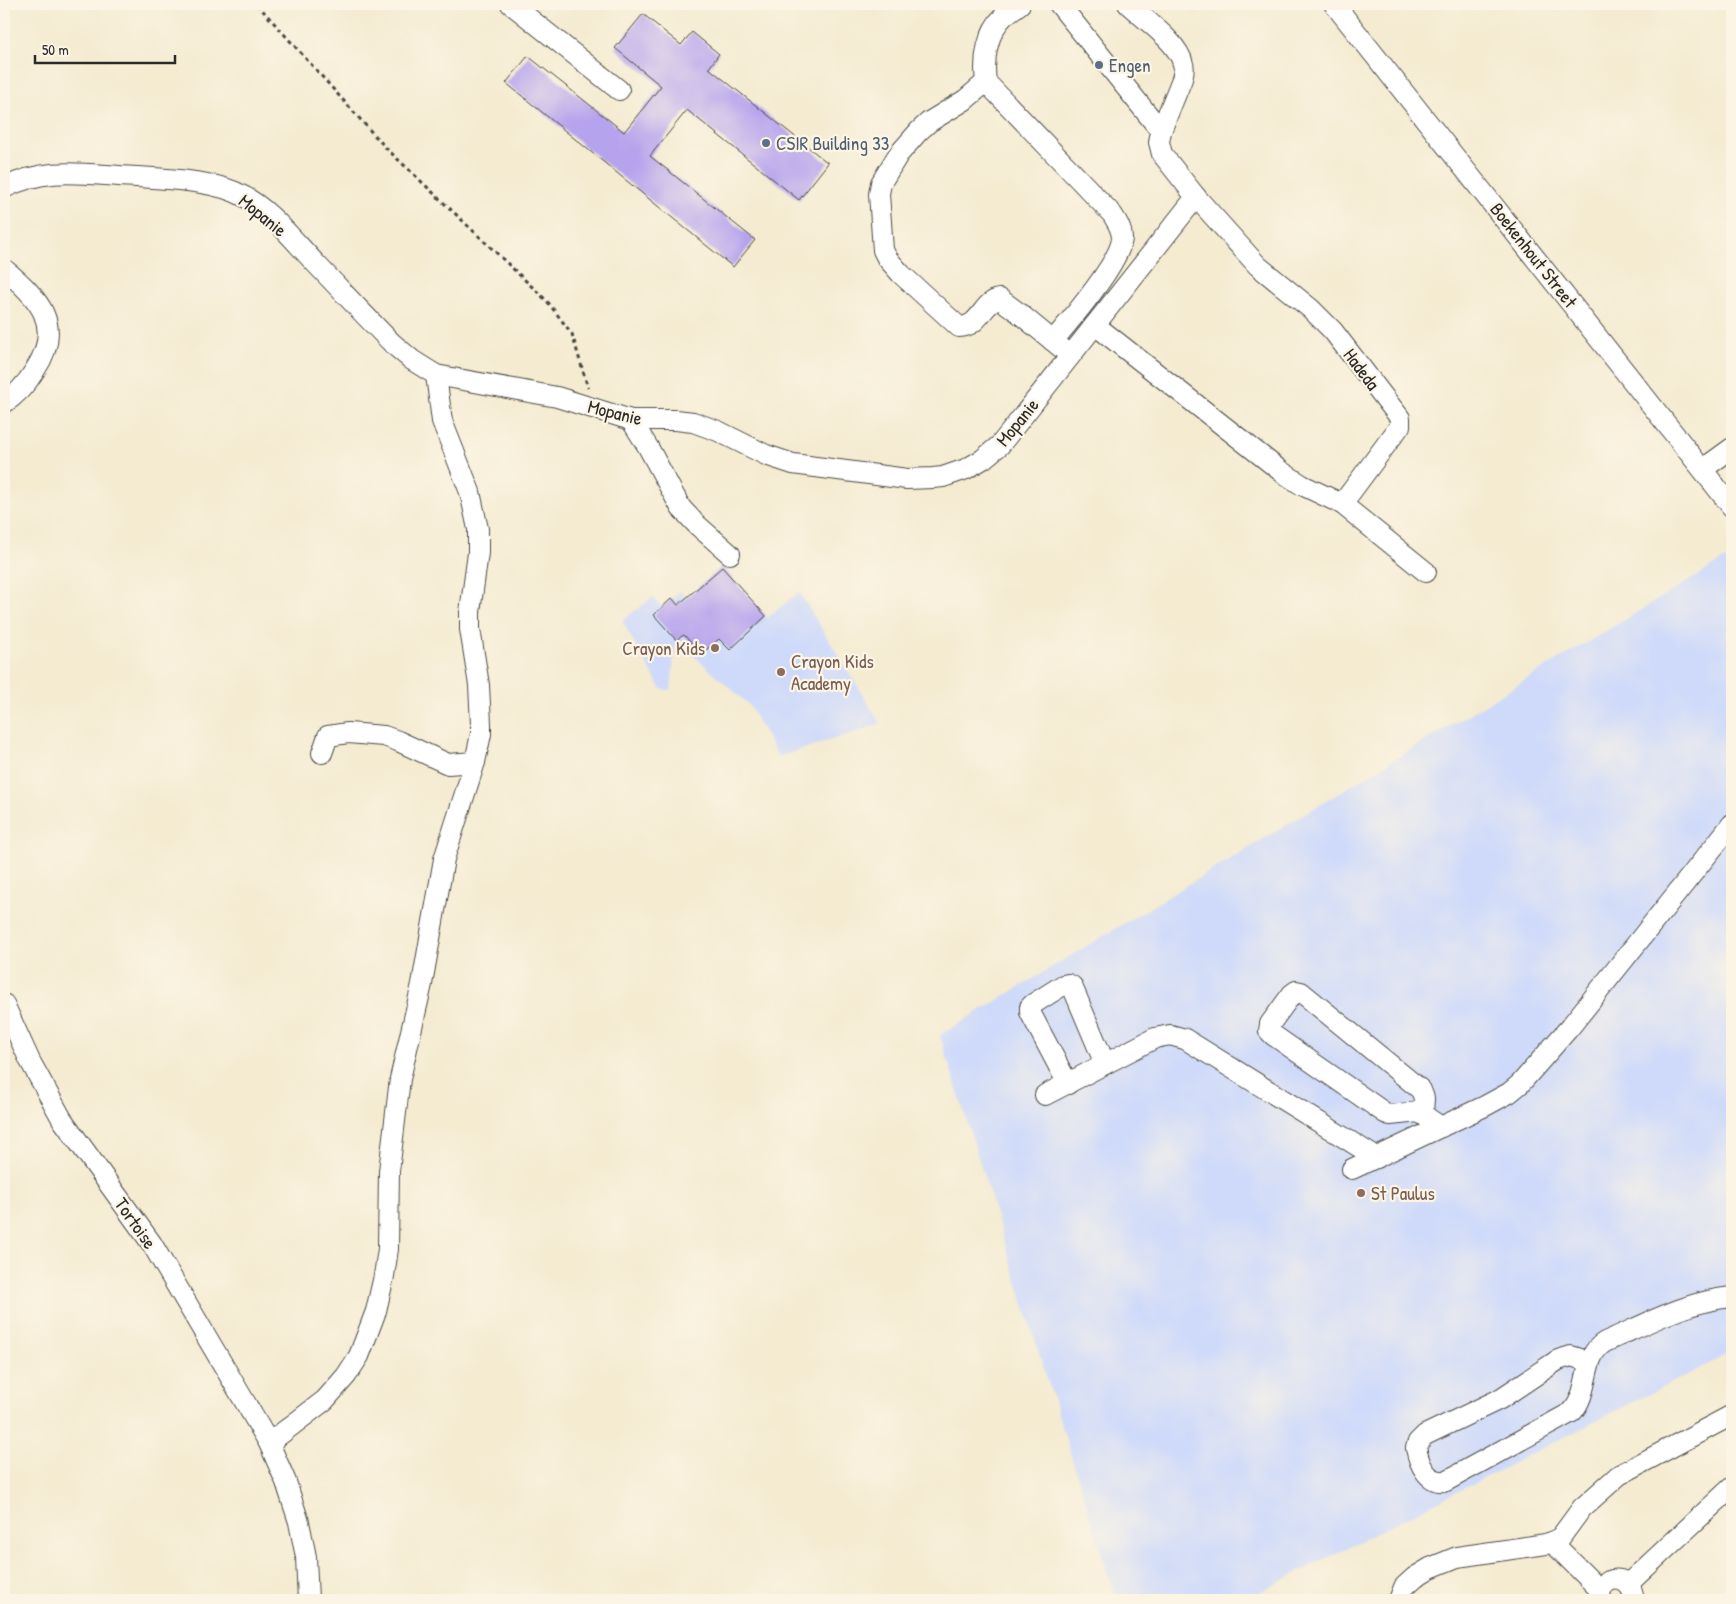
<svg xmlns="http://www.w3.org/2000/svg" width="1736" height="1604" viewBox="0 0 1736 1604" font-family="'Patrick Hand',sans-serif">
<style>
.built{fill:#cfdafa}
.building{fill:#b6a3ed}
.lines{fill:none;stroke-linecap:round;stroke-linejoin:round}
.minor-casing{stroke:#494844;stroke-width:22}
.path{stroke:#494844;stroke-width:3;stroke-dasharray:4 4;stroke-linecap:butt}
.minor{stroke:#fff;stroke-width:20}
.service-dot{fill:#5c6f8a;stroke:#fcf5e5;stroke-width:2}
.education-dot{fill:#8d6e63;stroke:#fcf5e5;stroke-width:2}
.labels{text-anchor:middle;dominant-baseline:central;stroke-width:4.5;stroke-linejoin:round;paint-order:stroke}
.service-label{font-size:19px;fill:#4e5e75;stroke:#fcf5e5;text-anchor:start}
.street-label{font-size:19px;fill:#2b2b2b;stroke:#fcf5e5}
.education-label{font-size:19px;fill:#785e54;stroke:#fcf5e5;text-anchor:start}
</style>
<rect width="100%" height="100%" fill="#fcf5e5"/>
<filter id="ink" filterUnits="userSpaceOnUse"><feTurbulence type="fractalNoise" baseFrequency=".02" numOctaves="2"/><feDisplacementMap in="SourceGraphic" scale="10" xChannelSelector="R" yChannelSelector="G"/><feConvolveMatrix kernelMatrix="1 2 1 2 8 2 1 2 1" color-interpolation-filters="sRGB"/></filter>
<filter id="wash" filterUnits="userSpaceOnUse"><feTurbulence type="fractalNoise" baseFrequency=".0096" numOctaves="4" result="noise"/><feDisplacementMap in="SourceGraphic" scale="20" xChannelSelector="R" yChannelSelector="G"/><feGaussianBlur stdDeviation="1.12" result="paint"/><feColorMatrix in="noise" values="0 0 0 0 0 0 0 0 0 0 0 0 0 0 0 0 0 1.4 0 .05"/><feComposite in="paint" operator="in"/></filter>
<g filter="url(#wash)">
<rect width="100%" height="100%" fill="#f4ebd1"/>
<g class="built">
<path d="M1725,559L1732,568V1352L1244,1600H1116L940,1035Z"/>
<path d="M722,567L767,618L799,592L881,724L778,757L749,705L694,656L675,646L671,690L661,689L622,621L653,597L661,607L681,591L686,598Z"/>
</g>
<g id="blocks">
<g class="building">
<path d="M643,14L681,45L692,32L719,54L709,68L828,163L799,200L687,110L650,156L755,240L733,267L506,83L528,56L624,132L661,86L615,48Z"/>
<path d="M722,567L766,616L730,650L719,639L701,654L684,635L676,640L654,615L672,598L678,605Z"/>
</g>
</g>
</g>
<g filter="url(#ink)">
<use href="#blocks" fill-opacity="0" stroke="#494844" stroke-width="1"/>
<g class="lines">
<g class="minor-casing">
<g id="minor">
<path d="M511,4L619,90"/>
<path d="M1020,4C1015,8 1009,11 1004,16C987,32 983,59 986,82L1112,214C1117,222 1122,229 1122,238C1121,261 1069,322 1053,341"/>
<path d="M1059,4L1161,131"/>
<path d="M1334,4L1732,507"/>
<path d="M986,82L965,100L929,122L919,131L898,155L881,183L879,194L883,250L887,258L901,274L959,327C981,327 982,301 1000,299L1019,313L1070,355"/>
<path d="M4,188C44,168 75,173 119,176C152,178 204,179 235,192C268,206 292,239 317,265C342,291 367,318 393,344L412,360L436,375L557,397L631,420H676L693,422L718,431L766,455L793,464L907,479L933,478L943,477L966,469L983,459L1000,445L1196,197"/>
<path d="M4,269C38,297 65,325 35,370C27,383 17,395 4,403"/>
<path d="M1095,325L1282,472L1302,485L1342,504L1400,426V418L1333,331L1311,309L1258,266L1196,197L1162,154L1159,142L1161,131L1182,79C1183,74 1185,69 1183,64C1179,43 1144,19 1128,4"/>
<path d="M631,420L648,447L681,508L696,524L730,554"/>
<path d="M1703,469L1732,448"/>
<path d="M1342,504L1426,572"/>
<path d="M322,753L328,736L348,733L384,736L398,741L448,764L475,762"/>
<path d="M4,1004L30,1061L62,1119L152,1244L269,1443L286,1482L299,1522L306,1557L308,1600"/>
<path d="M1068,1084L1030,1012V1007L1033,1004L1063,985L1068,984L1072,986L1105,1064"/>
<path d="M1045,1095L1155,1038L1170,1035L1185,1039L1377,1158"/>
<path d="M1423,1114L1424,1098L1421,1090L1301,992L1296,991L1292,994L1270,1024L1269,1031L1273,1035L1385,1113L1390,1115L1419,1112L1441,1127"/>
<path d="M1352,1169L1485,1106L1509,1093L1520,1084L1570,1027L1732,824"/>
<path d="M1590,1362L1571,1356L1558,1360L1500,1399L1425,1435L1418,1442L1416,1448C1419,1463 1427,1484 1446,1481L1572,1412C1591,1391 1581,1356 1605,1342C1646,1324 1687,1301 1732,1297"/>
<path d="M269,1443L325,1400L346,1376L359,1356L376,1311L384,1276L388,1249L389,1171L400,1079L422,984L444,859L475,762L481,734V724L479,685L470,629V612L478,553V529L470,492L442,421L436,375"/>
<path d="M1552,1542L1600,1590"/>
<path d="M1628,1584L1732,1487"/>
<path d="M1399,1600L1404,1587L1415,1577L1430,1568L1457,1557L1546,1544L1560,1538L1582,1508L1619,1475L1732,1415"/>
<path d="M1601,1600L1600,1590C1603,1587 1605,1583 1609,1581C1622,1575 1635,1587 1633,1600"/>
</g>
</g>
<path class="path" d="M257,4L385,147L547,301L572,334L588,388"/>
<use href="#minor" class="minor"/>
</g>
</g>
<g class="service-dot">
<circle cx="1099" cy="65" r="5"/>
<circle cx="766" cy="143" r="5"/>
</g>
<g class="education-dot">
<circle cx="715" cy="648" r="5"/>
<circle cx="781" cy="672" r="5"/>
<circle cx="1361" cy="1193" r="5"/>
</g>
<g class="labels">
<g class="service-label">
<text x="1109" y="65">Engen</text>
<text x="776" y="143">CSIR Building 33</text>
</g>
<g class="street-label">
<text transform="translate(263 215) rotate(39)">Mopanie</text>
<text transform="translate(1534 255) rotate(52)">Boekenhout Street</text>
<text transform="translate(1362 369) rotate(53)">Hadeda</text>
<text transform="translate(615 412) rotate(14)">Mopanie</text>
<text transform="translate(1017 422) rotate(-51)">Mopanie</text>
<text transform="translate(136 1223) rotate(55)">Tortoise</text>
</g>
<g class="education-label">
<text x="705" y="648" text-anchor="end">Crayon Kids</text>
<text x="791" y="661">Crayon Kids<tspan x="791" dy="22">Academy</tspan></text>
<text x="1371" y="1193">St Paulus</text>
</g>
</g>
<rect width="1736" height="1604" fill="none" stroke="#fcf5e5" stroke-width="20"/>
<path d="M35 55v8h140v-8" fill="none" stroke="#2b2b2b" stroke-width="2.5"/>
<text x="42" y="55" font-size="15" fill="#2b2b2b" stroke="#fcf5e5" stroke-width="4" paint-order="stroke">50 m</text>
</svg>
